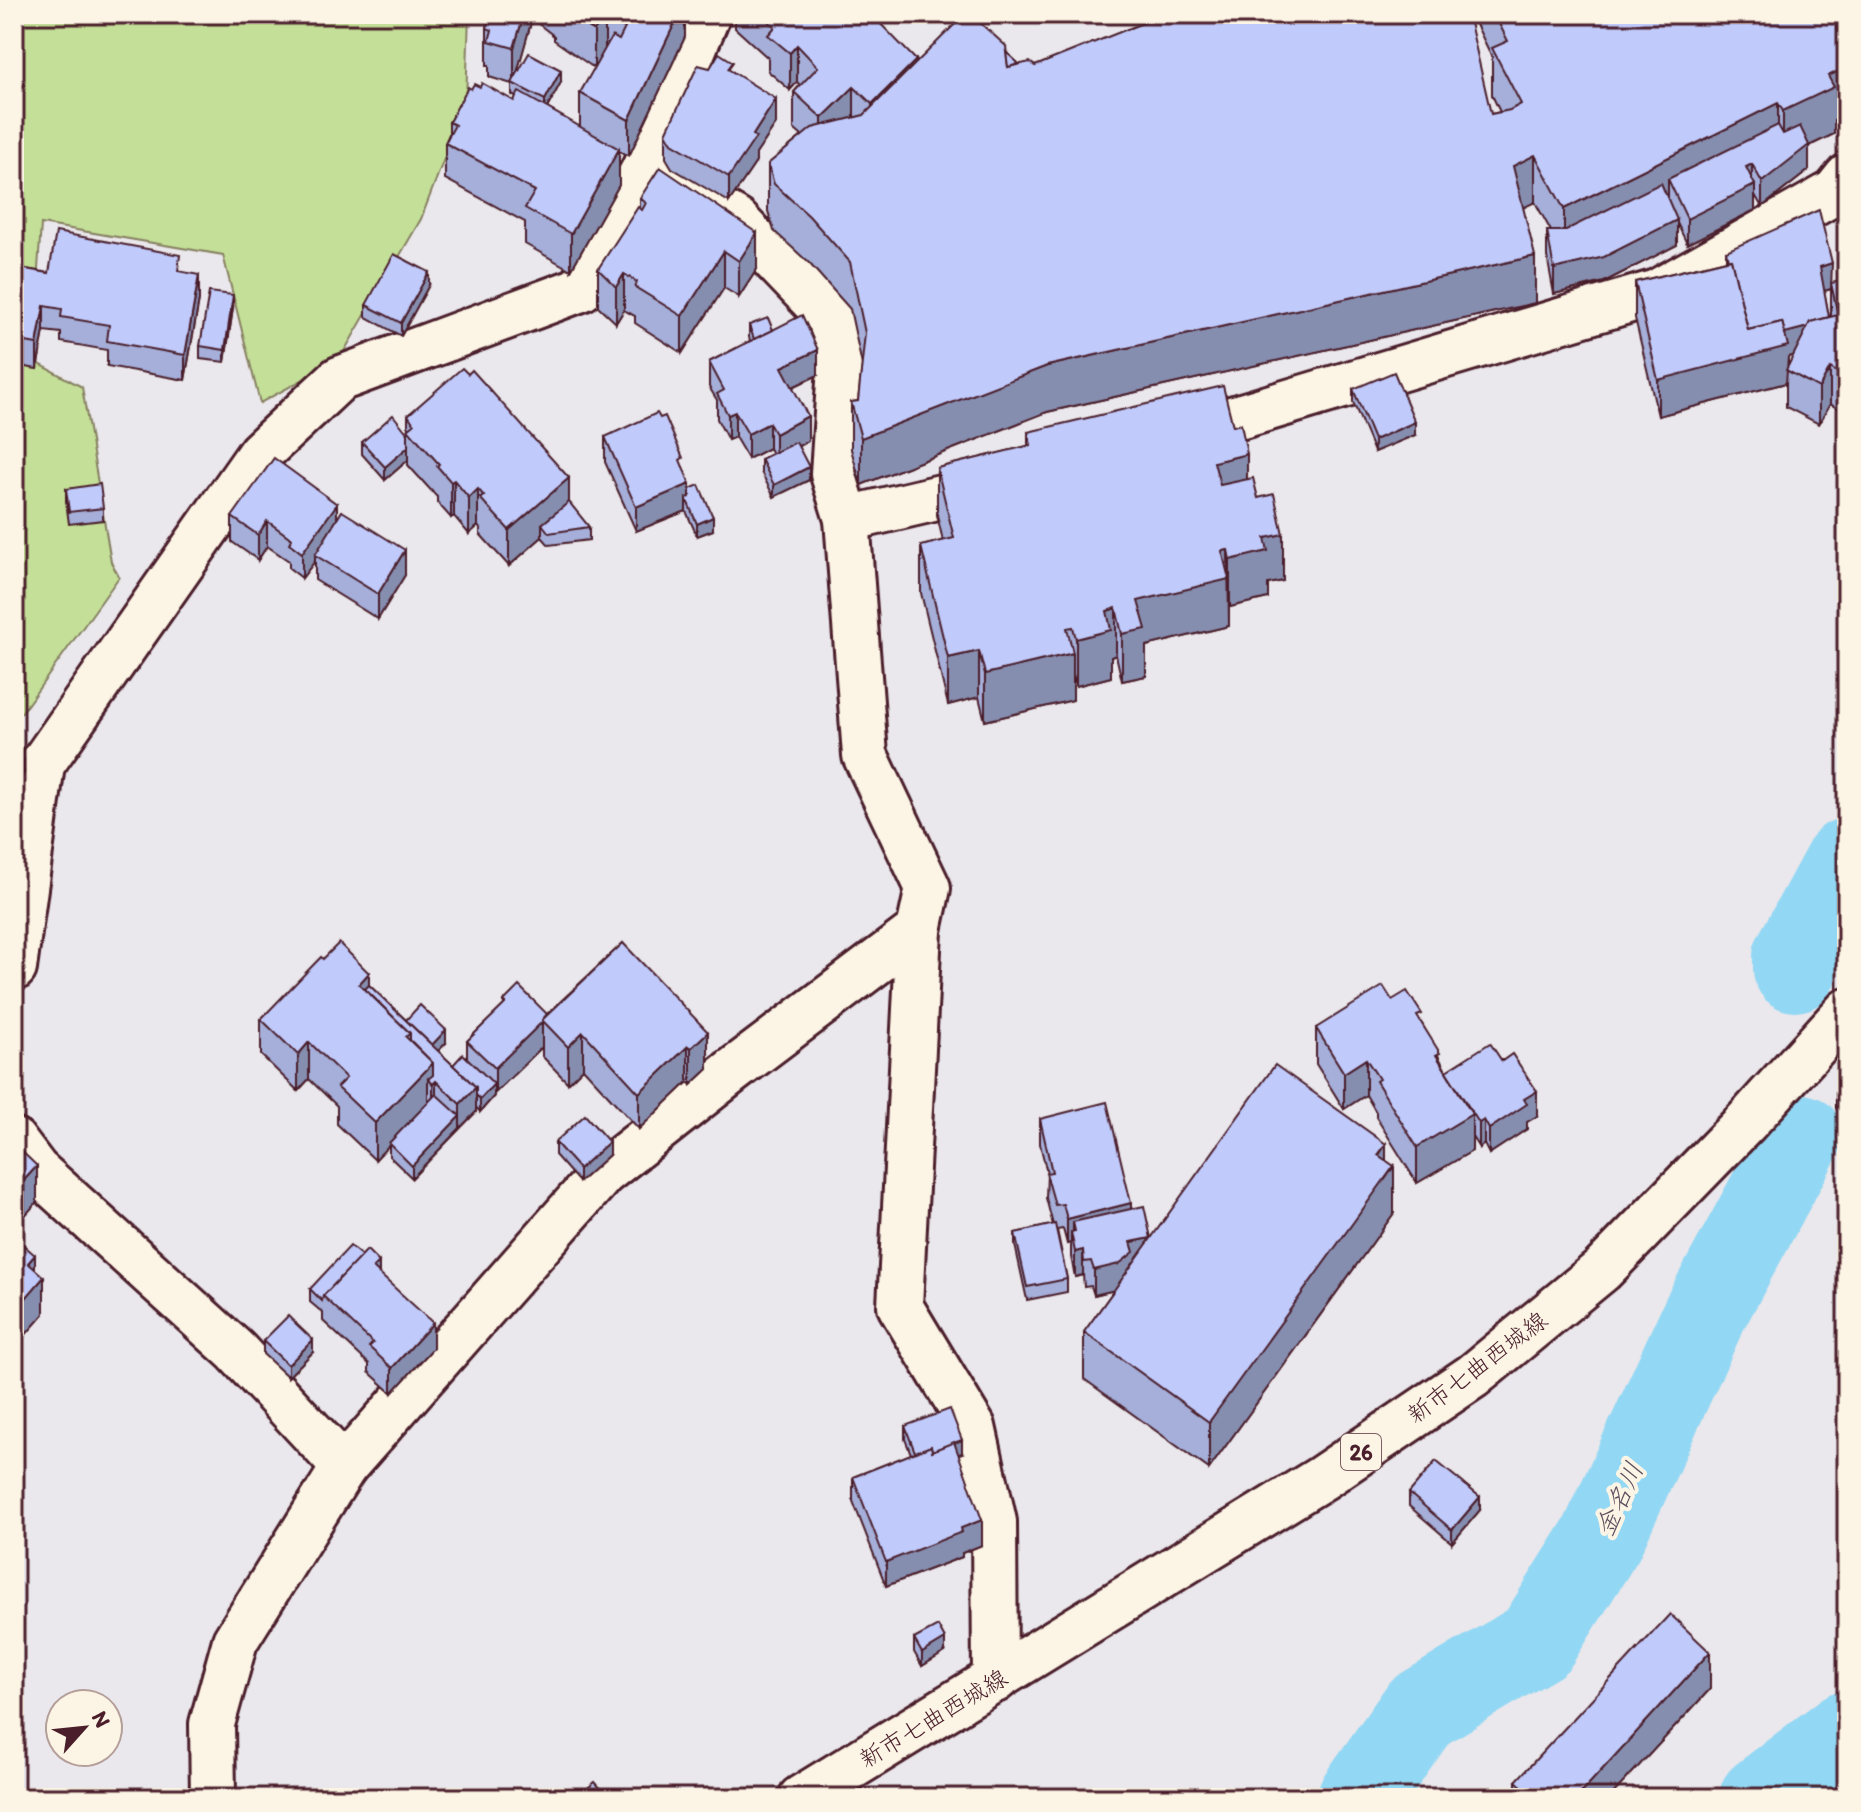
<svg xmlns="http://www.w3.org/2000/svg" width="1861" height="1812" viewBox="0 0 1861 1812" font-family="Itim,'Klee One',sans-serif">
<style>
.green{fill:#c4e098;stroke:#878062;stroke-width:2}
.lines{fill:none;stroke-linecap:round;stroke-linejoin:round}
.river{stroke:#92d7f4;stroke-width:84}
.minor-casing{stroke:#4a1f2b;stroke-width:50}
.major-casing{stroke:#4a1f2b;stroke-width:50}
.minor{stroke:#fcf5e5;stroke-width:44}
.major{stroke:#fcf5e5;stroke-width:44}
.wall{fill:#a5afd9;stroke:#4a1f2b;stroke-width:2;fill-rule:evenodd}
.shaded-wall{fill:#868eb0;stroke:#4a1f2b;stroke-width:2}
.building{fill:#c0cbfc;stroke:#4a1f2b;stroke-width:2}
.labels{text-anchor:middle;dominant-baseline:central;stroke-width:8;stroke-linejoin:round;paint-order:stroke}
.shield{fill:#fcf5e5;stroke:#7f5f63;stroke-width:2}
.shield-label{font-size:22px;font-weight:bold;fill:#4a1f2b}
.street-label{font-size:24px;fill:#4a1f2b;stroke:#fcf5e5}
.water-label{font-size:26px;font-style:italic;fill:#5c4d5d;stroke:#fcf5e5}
</style>
<rect width="100%" height="100%" fill="#eae8ec"/>
<filter id="ink" filterUnits="userSpaceOnUse"><feTurbulence type="fractalNoise" baseFrequency=".0125" numOctaves="2"/><feDisplacementMap in="SourceGraphic" scale="16" xChannelSelector="R" yChannelSelector="G"/><feConvolveMatrix kernelMatrix="1 2 1 2 8 2 1 2 1" color-interpolation-filters="sRGB"/></filter>
<g filter="url(#ink)">
<path class="green" d="M14,14H469L466,101L421,219L339,360L260,403L223,255L41,224L32,360L82,387L111,562L119,577L22,712L14,719Z"/>
<g class="lines">
<g class="river">
<path d="M1795,970V956L1847,860"/>
<path d="M1359,1798L1420,1711L1537,1641L1602,1538L1704,1315L1801,1136"/>
<path d="M1761,1798L1847,1732"/>
</g>
<g class="minor-casing">
<g id="minor">
<path d="M645,167L737,221L831,319L840,367L833,474L847,519L865,755L928,888L919,930L900,1306L973,1427L994,1522L995,1680"/>
<path d="M1175,436L1657,292L1835,192L1847,177"/>
<path d="M847,519L997,484"/>
<path d="M14,968L42,764L260,453L339,379L581,289L645,167L708,14"/>
<path d="M14,1141L36,1170L236,1351L344,1467"/>
<path d="M213,1798L212,1724L235,1641L344,1467L603,1173L731,1072L919,930"/>
</g>
</g>
<g class="major-casing">
<path id="major" d="M801,1798L1322,1478L1473,1376L1602,1270L1747,1121L1847,1011"/>
</g>
<use href="#minor" class="minor"/>
<use href="#major" class="major"/>
</g>
<g class="wall">
<path d="M490,14H685V37L629,156L619,151V185L571,270L525,244V222L445,179V143L449,134V122L514,101L516,97L512,95V84L489,77V65H487V28ZM532,19L554,36V40L594,68L597,64L580,93V127L547,108L561,82L516,75Z"/>
<path d="M735,14H871L916,63L1006,52L1019,64L1491,114L1500,112L1492,95V57L1471,14H1830L1834,134L1809,146V170L1762,207L1755,195V210L1687,244L1677,223V245L1604,282L1554,294L1547,256V231H1551L1535,202L1523,207L1535,303L1047,412L861,485L851,449V402L858,401L862,365L850,309L809,263L774,231L768,211V164L802,136L794,129V92L800,85L797,82L790,90L768,71V58L735,28Z"/>
<path d="M733,72L776,124L756,154V162L729,202L672,168L666,158V133Z"/>
<path d="M640,198L757,269L739,297L724,288L682,353L635,323V316L624,310L616,323L598,306V269L640,208Z"/>
<path d="M1726,251L1832,283L1838,282V266L1847,263V414L1830,404L1819,424L1786,407V383L1658,416L1635,318V282L1726,260ZM1831,289V317H1829L1824,291ZM1794,355L1788,367V357Z"/>
<path d="M14,267L49,273L180,272L199,300L185,380L107,366V350L61,342V333L44,331L37,369L14,365Z"/>
<path d="M429,285L401,336L366,317V305Z"/>
<path d="M233,308L225,362L200,359V346Z"/>
<path d="M749,325L773,330L818,375L793,387L808,441L798,446L809,480L774,497L761,472V459L772,454L769,448L748,459L735,437L728,440L717,419V400L709,387V362L750,341L749,337Z"/>
<path d="M1353,389L1415,435L1374,452L1353,402Z"/>
<path d="M408,415L569,502L589,527V540L549,545L542,537L509,566L480,534V529L478,526L469,534L454,516L451,518L437,502V497L408,465V460L385,480L362,454V442L408,433Z"/>
<path d="M1028,432L1247,479L1258,498L1283,581L1268,584V598L1230,607L1229,603V626L1146,646V676L1122,681L1116,655L1111,657V677L1076,686L1073,674V700L985,721L979,697L948,705L921,593V546L943,541L937,515V468L1028,446Z"/>
<path d="M605,437L683,467L690,489L713,530L697,536L686,511L636,531L605,462Z"/>
<path d="M66,489L103,508V520L69,524L66,501Z"/>
<path d="M232,517L337,519L405,575L378,619L315,580V561L302,578L289,568V561L267,546L258,560L232,542Z"/>
<path d="M1847,545V579L1842,574V550Z"/>
<path d="M623,943L708,1069L691,1085L688,1082L639,1129L583,1068L568,1083L542,1056V1047L494,1093V1096L480,1112L476,1107V1112L412,1178L389,1156V1144L375,1160L337,1124V1106L309,1079L298,1091L261,1055V1019L323,959L369,985L406,1020L446,1043L438,1051L453,1065L467,1058V1041L504,1005V1001L547,1014Z"/>
<path d="M1392,1000L1422,1024L1446,1071L1537,1116L1527,1122V1129L1489,1154L1484,1144L1479,1148L1472,1137V1151L1417,1183L1376,1117V1112L1366,1095L1344,1109L1316,1064V1028Z"/>
<path d="M1847,1057V1117L1836,1108V1072Z"/>
<path d="M1040,1119L1131,1209L1151,1239L1386,1161L1394,1213L1209,1469L1084,1379V1332L1114,1290L1094,1295L1091,1286L1084,1287L1083,1275L1075,1277L1071,1257V1243L1067,1244L1063,1229L1057,1230L1067,1279V1292L1027,1300L1015,1245V1233L1053,1225L1046,1198L1047,1173L1040,1144Z"/>
<path d="M555,1142L609,1155L579,1182L555,1155Z"/>
<path d="M379,1274L433,1348L392,1393L369,1372V1364L323,1321V1313L310,1302V1289Z"/>
<path d="M263,1341L313,1352L288,1377L263,1354Z"/>
<path d="M905,1426L962,1453L958,1454L982,1545L962,1553V1557L886,1586L853,1501V1477L911,1454L905,1439Z"/>
<path d="M1409,1493L1480,1510L1452,1543L1409,1506Z"/>
<path d="M914,1639L945,1652L922,1666L914,1652Z"/>
<path d="M1710,1689L1609,1798H1516V1781Z"/>
</g>
<g class="shaded-wall">
<path d="M524,14H532V19L514,84V48Z"/>
<path d="M679,14H685V37L629,156V120Z"/>
<path d="M605,17V53L594,68V31Z"/>
<path d="M797,45V82L790,90V53Z"/>
<path d="M916,60V97L872,141V104Z"/>
<path d="M1847,67V114L1834,120V134L1809,146V170L1762,207V182L1783,158V111L1828,76Z"/>
<path d="M561,70V82L545,112V100Z"/>
<path d="M854,87V123L822,155V118Z"/>
<path d="M776,99V124L756,154V162L729,202V177L753,135Z"/>
<path d="M1778,103V150L1668,179V204L1564,256V209Z"/>
<path d="M619,149V185L571,270V234Z"/>
<path d="M1535,155V202L1513,213V166Z"/>
<path d="M1752,164V187L1755,185V210L1687,244V219L1746,167Z"/>
<path d="M1677,220V245L1604,282L1554,294V269Z"/>
<path d="M757,233V269L739,297V261Z"/>
<path d="M724,251V288L682,353V316Z"/>
<path d="M1535,256V303L1047,412L861,485V438L1047,366Z"/>
<path d="M1832,263L1831,289L1820,292V267Z"/>
<path d="M429,272V285L401,336V323Z"/>
<path d="M624,274V310L616,323V287Z"/>
<path d="M199,275V300L185,380V355Z"/>
<path d="M233,295V308L225,362V350Z"/>
<path d="M44,306V331L37,369V344Z"/>
<path d="M1830,322V347L1788,357L1786,383L1658,416V380L1748,341Z"/>
<path d="M818,350V375L782,392V367Z"/>
<path d="M1830,368V404L1819,424V388Z"/>
<path d="M735,412V437L728,440V415Z"/>
<path d="M808,416V441L775,459V434Z"/>
<path d="M1415,422V435L1374,452V440Z"/>
<path d="M769,423V448L748,459V434Z"/>
<path d="M408,447V460L385,480V467Z"/>
<path d="M1247,454V501L1214,509V462Z"/>
<path d="M809,467V480L774,497V485Z"/>
<path d="M569,478V514L542,524V537L509,566V530Z"/>
<path d="M454,480V516L451,518V482Z"/>
<path d="M690,484V507L686,498V511L636,531V507Z"/>
<path d="M478,489V526L469,534V498Z"/>
<path d="M337,504V529L315,555V561L302,578V553Z"/>
<path d="M713,517V530L697,536V524Z"/>
<path d="M267,521V546L258,560V535Z"/>
<path d="M1283,534V581L1268,584V598L1230,607V560L1265,538Z"/>
<path d="M405,550V575L378,619V594Z"/>
<path d="M1228,550L1229,626L1146,646V676L1122,681V634L1138,601L1222,551Z"/>
<path d="M1116,608V655L1111,657V677L1076,686V639L1107,611Z"/>
<path d="M979,651V697L948,705V658Z"/>
<path d="M1073,653V700L985,721V674Z"/>
<path d="M23,748L24,773L14,791V779Z"/>
<path d="M369,973V1005L359,984Z"/>
<path d="M542,1022V1047L495,1093V1068Z"/>
<path d="M446,1030V1043L430,1059V1047Z"/>
<path d="M583,1032V1068L568,1083V1047Z"/>
<path d="M708,1032V1069L691,1085V1048Z"/>
<path d="M309,1042V1079L298,1091V1055Z"/>
<path d="M688,1046V1082L639,1129V1093Z"/>
<path d="M1366,1059V1095L1344,1109V1073Z"/>
<path d="M433,1063V1084L428,1079V1104L375,1160V1123Z"/>
<path d="M436,1081V1106L433,1109V1084Z"/>
<path d="M494,1084V1096L480,1112V1099Z"/>
<path d="M476,1087V1112L460,1128V1104Z"/>
<path d="M1537,1091V1116L1527,1122V1129L1489,1154V1129L1524,1099Z"/>
<path d="M1472,1114V1151L1417,1183V1147Z"/>
<path d="M460,1116V1128L412,1178V1166Z"/>
<path d="M1484,1120V1144L1479,1148V1123Z"/>
<path d="M609,1142V1155L579,1182V1169Z"/>
<path d="M1386,1144V1178L1394,1166V1213L1209,1469V1422Z"/>
<path d="M37,1166V1202L14,1228V1191Z"/>
<path d="M1131,1203V1228L1073,1222V1242L1071,1232V1243L1067,1244V1219Z"/>
<path d="M1151,1238L1134,1276L1119,1289L1094,1295V1270L1131,1242Z"/>
<path d="M1083,1250V1275L1075,1277V1252Z"/>
<path d="M35,1255V1287L44,1277V1314L14,1348V1312L28,1263Z"/>
<path d="M379,1262V1286L373,1268Z"/>
<path d="M433,1323V1348L392,1393V1368Z"/>
<path d="M313,1340V1352L288,1377V1365Z"/>
<path d="M962,1440V1453L917,1470V1458Z"/>
<path d="M1480,1497V1510L1452,1543V1530Z"/>
<path d="M982,1520V1545L962,1553V1557L886,1586V1562L961,1528Z"/>
<path d="M945,1639V1652L922,1666V1653Z"/>
<path d="M1710,1652V1689L1609,1798H1576Z"/>
</g>
<g class="building">
<path d="M490,14H524L514,48L489,41L492,30L487,28Z"/>
<path d="M569,14H679L629,120L580,93L612,36L619,40L625,28L605,17L594,31Z"/>
<path d="M760,14H871L916,60L872,104L854,87L822,118L794,92L818,67L797,45L790,53L768,35L775,27Z"/>
<path d="M965,14H970L1006,46L1008,67L1030,62L1035,66L1165,14H1468L1491,114L1510,110L1521,104L1492,48L1508,41L1494,14H1830L1847,47V67L1828,76L1834,87L1783,111L1778,103L1564,209L1535,155L1513,166L1535,256L1047,366L861,438L851,402L858,401L865,333L850,262L809,216L774,184L768,164L812,128L864,115Z"/>
<path d="M1006,52L1019,64L1008,67Z"/>
<path d="M529,53L561,70L545,100L512,83Z"/>
<path d="M719,53L733,62L728,69L776,99L753,135L756,137L729,177L672,143L666,133L698,65L710,68Z"/>
<path d="M482,83L514,101L519,92L619,149L571,234L525,208L535,191L445,143L455,125L449,122L468,87L471,89L474,84L480,87Z"/>
<path d="M1778,125L1783,134L1800,126L1809,145L1762,182L1752,164L1746,167L1755,185L1687,219L1668,179Z"/>
<path d="M660,167L757,233L739,261L724,251L682,316L635,287L637,282L624,274L616,287L598,269L638,207L642,210L646,203L640,198Z"/>
<path d="M1661,183L1677,220L1604,257L1554,269L1547,231H1564Z"/>
<path d="M1819,210L1832,263L1820,267L1829,317L1810,322L1808,327L1785,333L1782,322L1748,330L1731,259L1728,260L1726,251Z"/>
<path d="M56,232L180,255L178,271L199,275L185,355L107,341L109,325L61,317L62,309L44,306L37,344L14,340V267L49,273Z"/>
<path d="M394,254L429,272L401,323L366,305Z"/>
<path d="M1731,259L1748,330L1782,322L1788,346L1658,380L1635,282Z"/>
<path d="M1847,263V378L1830,368L1819,388L1786,370L1810,322L1838,315L1831,283L1842,281L1838,266Z"/>
<path d="M209,292L233,295L225,350L200,346Z"/>
<path d="M802,315L818,350L782,367L808,416L775,434L769,423L748,434L735,412L728,415L717,394L724,390L709,362Z"/>
<path d="M768,318L773,330L754,339L749,325Z"/>
<path d="M462,368L468,374L472,370L569,478L509,530L480,498L484,496L478,489L469,498L454,480L451,482L437,466L439,464L408,429L414,424L408,415Z"/>
<path d="M1394,372L1415,422L1374,440L1353,389Z"/>
<path d="M1223,386L1233,426L1241,424L1247,454L1214,462L1220,485L1253,478L1258,498L1274,494L1283,534L1265,538L1268,551L1230,560L1228,550L1222,551L1229,579L1138,601L1146,629L1122,634L1116,608L1107,611L1111,630L1076,639L1073,627L1067,628L1073,653L985,674L979,651L948,658L921,546L954,538L937,468L1031,445L1028,432Z"/>
<path d="M657,413L660,418L665,416L683,458L680,460L690,484L636,507L605,437Z"/>
<path d="M393,415L408,434V447L385,467L362,442Z"/>
<path d="M796,442L809,467L774,485L761,459Z"/>
<path d="M274,458L337,504L302,553L289,543L292,539L267,521L258,535L232,517Z"/>
<path d="M100,484L103,508L69,512L66,489Z"/>
<path d="M699,485L713,517L697,524L686,498L690,497V489Z"/>
<path d="M569,502L589,527L549,533L542,524Z"/>
<path d="M342,511L405,550L378,594L315,555Z"/>
<path d="M1847,545V554L1842,550Z"/>
<path d="M14,742L23,748L20,757L24,760L14,779Z"/>
<path d="M339,943L369,973L359,984L410,1033L406,1037L433,1063L375,1123L337,1087L346,1078L309,1042L298,1055L261,1019L321,957L323,959Z"/>
<path d="M623,943L708,1032L691,1048L688,1046L639,1093L583,1032L568,1047L542,1020Z"/>
<path d="M369,985L476,1087L460,1104L436,1081L433,1084L428,1079L433,1075V1063L410,1040V1033L365,989Z"/>
<path d="M519,986L547,1014L542,1020V1022L495,1068L467,1041L506,1003L504,1001Z"/>
<path d="M1383,986L1392,1000L1407,991L1422,1014L1417,1016L1440,1053L1436,1055L1472,1114L1417,1147L1376,1081L1379,1079L1366,1059L1344,1073L1316,1028Z"/>
<path d="M420,1005L446,1030L432,1045L406,1020Z"/>
<path d="M1490,1043L1502,1061L1512,1054L1537,1091L1524,1099L1527,1104L1489,1129L1484,1120L1479,1123L1446,1071Z"/>
<path d="M463,1054L494,1084L480,1099L476,1095V1087L453,1065Z"/>
<path d="M1847,1057V1081L1836,1072Z"/>
<path d="M1275,1065L1386,1144L1378,1155L1394,1166L1209,1422L1084,1332Z"/>
<path d="M436,1094L460,1116L412,1166L389,1143Z"/>
<path d="M1107,1102L1131,1203L1067,1219L1063,1204L1055,1205L1046,1173L1052,1172L1040,1119Z"/>
<path d="M585,1115L609,1142L579,1169L555,1142Z"/>
<path d="M14,1144L37,1166L14,1191Z"/>
<path d="M1144,1206L1151,1238L1131,1242L1134,1252L1119,1264L1094,1270L1091,1261L1084,1262L1083,1250L1075,1252L1071,1232L1075,1231L1073,1222Z"/>
<path d="M1055,1224L1067,1279L1027,1287L1015,1233Z"/>
<path d="M20,1242L35,1255L28,1263L44,1277L14,1312V1249Z"/>
<path d="M350,1246L362,1256L323,1296L322,1301L310,1289Z"/>
<path d="M367,1250L379,1262L373,1268L433,1323L392,1368L369,1347L373,1343L323,1296Z"/>
<path d="M288,1316L313,1340L288,1365L263,1341Z"/>
<path d="M950,1409L962,1440L932,1451L931,1446L915,1452L905,1426Z"/>
<path d="M954,1442L982,1520L961,1528L962,1532L886,1562L853,1477L931,1446L932,1451Z"/>
<path d="M1436,1461L1480,1497L1452,1530L1409,1493Z"/>
<path d="M1670,1614L1710,1652L1576,1798H1535L1516,1781Z"/>
<path d="M938,1626L945,1639L922,1653L914,1639Z"/>
<path d="M595,1782L609,1798H576Z"/>
</g>
</g>
<g class="labels">
<rect class="shield" x="1341" y="1434" width="40" height="36" rx="6"/>
<g class="shield-label">
<text x="1361" y="1452">26</text>
</g>
<g class="street-label">
<text transform="translate(1477 1367) rotate(-37)">新市七曲西城線</text>
<text transform="translate(933 1718) rotate(-31)">新市七曲西城線</text>
</g>
<g class="water-label">
<text transform="translate(1619 1499) rotate(-65)">金名川</text>
</g>
</g>
<rect width="1861" height="1812" fill="none" stroke="#fcf5e5" stroke-width="48"/>
<rect x="24" y="24" width="1813" height="1764" fill="none" stroke="#4a1f2b" stroke-width="3" filter="url(#ink)"/>
<g transform="translate(84 1728) rotate(63)"><circle r="38" fill="#fcf5e5" stroke="#b59f9b" stroke-width="2"/>
<path d="M0-6L14 30L0 20L-14 30Z" fill="#4a1f2b"/>
<text y="-12" font-size="22" font-weight="bold" text-anchor="middle" fill="#4a1f2b">N</text>
</g>
</svg>
